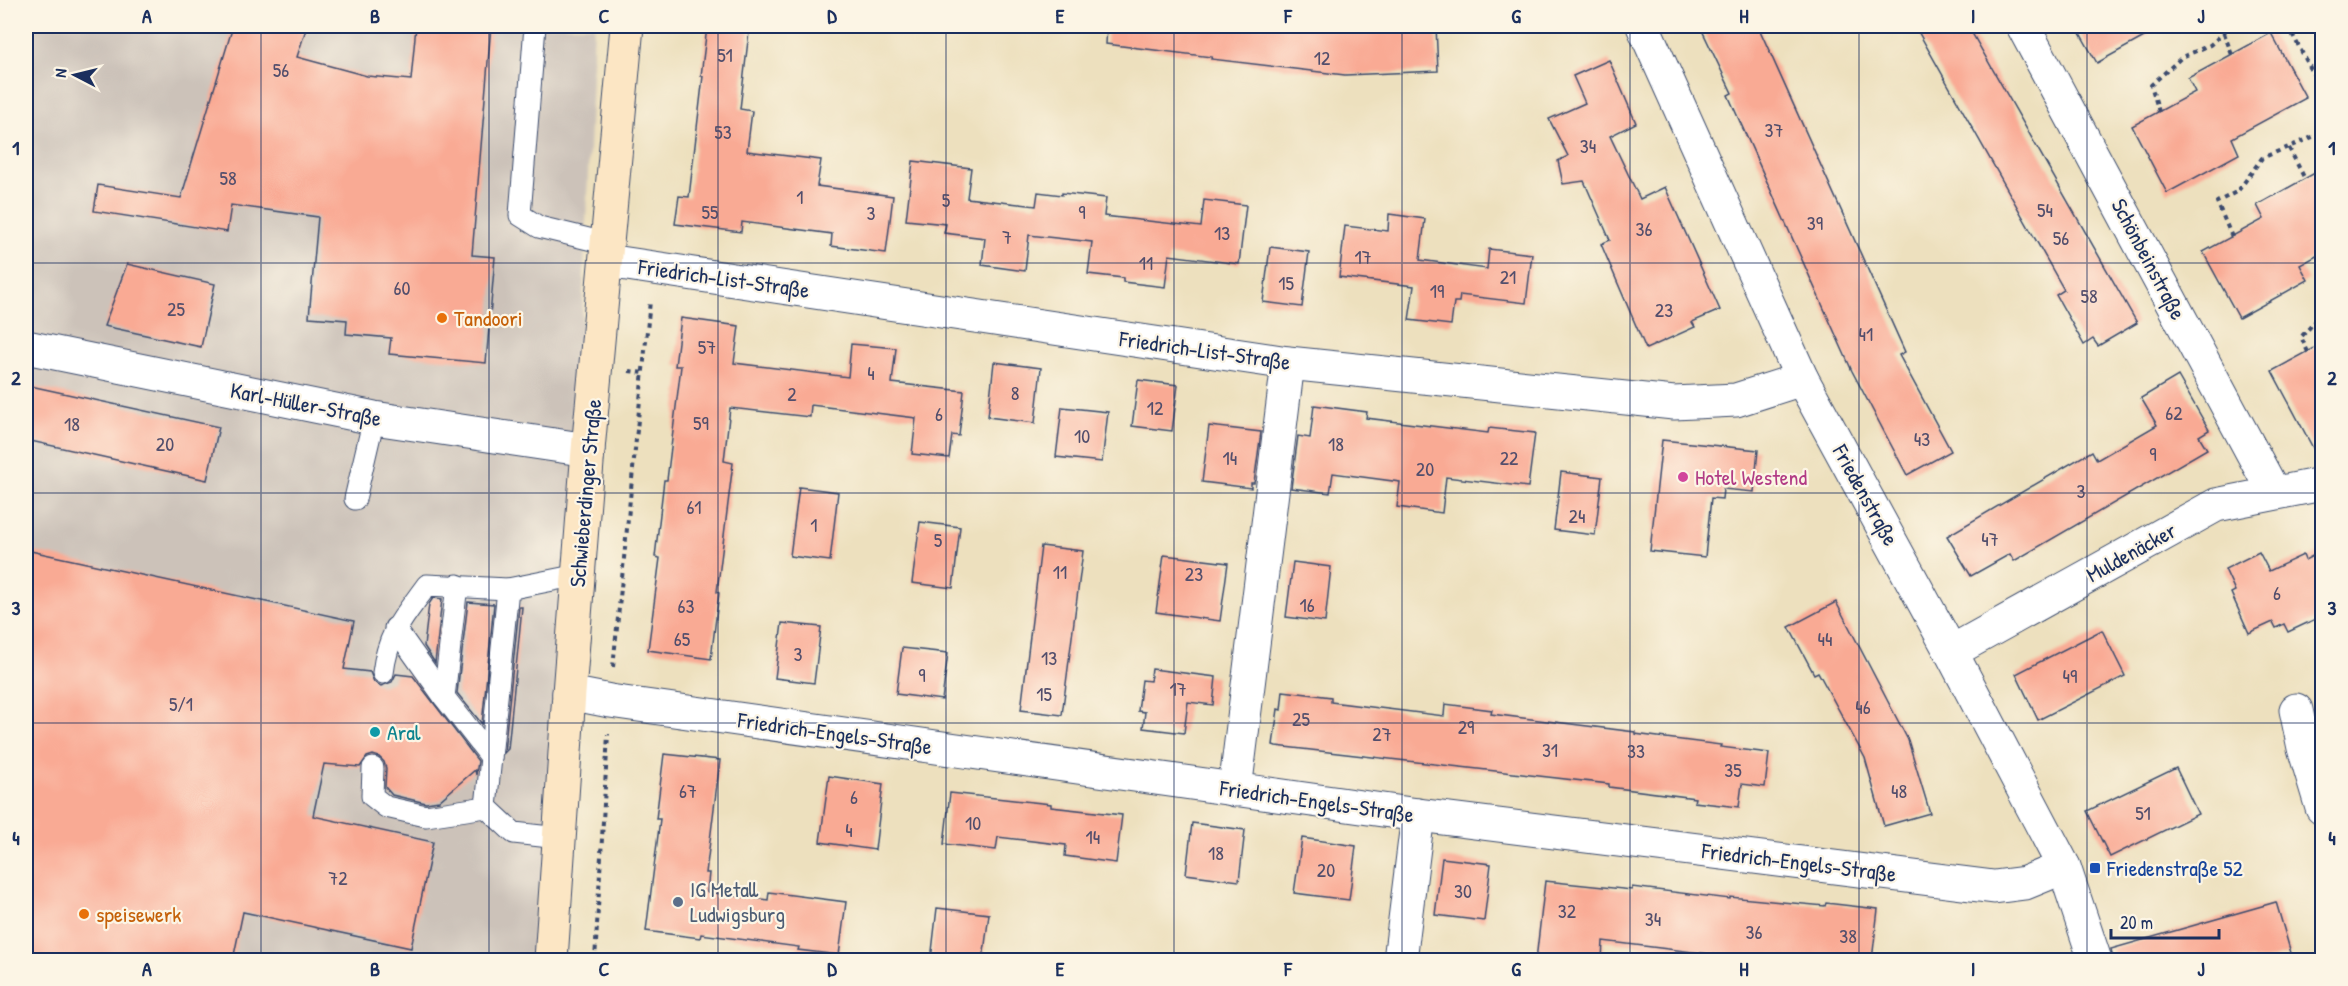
<svg xmlns="http://www.w3.org/2000/svg" width="2348" height="986" viewBox="0 0 2348 986" font-family="'Patrick Hand',sans-serif">
<style>
.industrial{fill:#ccc2b9}
.building{fill:#f9aa94}
.lines{fill:none;stroke-linecap:round;stroke-linejoin:round}
.lane-casing{stroke:#3a4a6c;stroke-width:23}
.street-casing{stroke:#3a4a6c;stroke-width:35}
.secondary-casing{stroke:#3a4a6c;stroke-width:35}
.path{stroke:#3a4a6c;stroke-width:4;stroke-dasharray:4.5 4.5;stroke-linecap:butt}
.lane{stroke:#fff;stroke-width:21}
.street{stroke:#fff;stroke-width:33}
.secondary{stroke:#fce6c4;stroke-width:33}
.grid{fill:none;stroke:#1b2f5e;stroke-width:1.5;stroke-opacity:0.55}
.food-dot{fill:#e8710a;stroke:#fcf5e5;stroke-width:2}
.hotel-dot{fill:#d1479c;stroke:#fcf5e5;stroke-width:2}
.culture-dot{fill:#0f9aa8;stroke:#fcf5e5;stroke-width:2}
.transit-dot{fill:#1a4fb4;stroke:#fcf5e5;stroke-width:2}
.service-dot{fill:#5c6f8a;stroke:#fcf5e5;stroke-width:2}
.labels{text-anchor:middle;dominant-baseline:central;stroke-width:4.5;stroke-linejoin:round;paint-order:stroke}
.number-label{font-size:20px;fill:#524e6c}
.street-label{font-size:22px;fill:#1b2f5e;stroke:#fcf5e5}
.food-label{font-size:22px;fill:#c56008;stroke:#fcf5e5;text-anchor:start}
.hotel-label{font-size:22px;fill:#b23c85;stroke:#fcf5e5;text-anchor:start}
.culture-label{font-size:22px;fill:#0d838f;stroke:#fcf5e5;text-anchor:start}
.transit-label{font-size:22px;fill:#164399;stroke:#fcf5e5;text-anchor:start}
.service-label{font-size:22px;fill:#4e5e75;stroke:#fcf5e5;text-anchor:start}
.neatline{fill:none;stroke:#1b2f5e;stroke-width:2}
.grid-label{font-size:20px;text-anchor:middle;font-weight:bold;fill:#1b2f5e}
</style>
<rect width="100%" height="100%" fill="#fcf5e5"/>
<filter id="ink" filterUnits="userSpaceOnUse"><feTurbulence type="fractalNoise" baseFrequency=".0167" numOctaves="2"/><feDisplacementMap in="SourceGraphic" scale="12" xChannelSelector="R" yChannelSelector="G"/><feConvolveMatrix kernelMatrix="1 2 1 2 8 2 1 2 1" color-interpolation-filters="sRGB"/></filter>
<filter id="wash" filterUnits="userSpaceOnUse"><feTurbulence type="fractalNoise" baseFrequency=".008" numOctaves="4" result="noise"/><feDisplacementMap in="SourceGraphic" scale="24" xChannelSelector="R" yChannelSelector="G"/><feGaussianBlur stdDeviation="1.35" result="paint"/><feColorMatrix in="noise" values="0 0 0 0 0 0 0 0 0 0 0 0 0 0 0 0 0 1.4 0 .05"/><feComposite in="paint" operator="in"/></filter>
<g filter="url(#wash)">
<rect width="100%" height="100%" fill="#ede0be"/>
<path class="industrial" d="M26,26H594L556,960H26Z"/>
<g id="blocks">
<g class="building">
<path d="M233,26H307L297,57L367,76L411,80L416,26H491L472,255L495,257L486,363L389,354L391,338L346,334L347,320L309,317L318,217L231,205L227,232L94,211L98,185L181,198Z"/>
<path d="M1107,26H1436L1438,71L1345,75L1211,59L1212,57L1106,44Z"/>
<path d="M1700,26H1758L1905,352L1899,355L1951,451L1907,475L1852,371L1728,95L1732,93Z"/>
<path d="M1915,26H1968L2137,323L2098,346L2093,339L2084,345L2056,295L2064,290Z"/>
<path d="M2076,26H2164L2097,63Z"/>
<path d="M707,27L749,32L740,109L752,111L747,151L821,160L817,186L893,196L886,253L831,246L832,234L742,222L741,232L675,224L679,196L689,197L703,76H701Z"/>
<path d="M2271,33L2306,98L2232,138L2239,154L2167,193L2132,126L2195,92L2188,78Z"/>
<path d="M1609,60L1636,123L1610,136L1640,199L1665,187L1720,310L1692,322L1695,327L1646,349L1601,244L1610,240L1584,181L1563,184L1558,161L1568,156L1549,119L1585,103L1573,76Z"/>
<path d="M913,161L971,168L967,198L1036,206L1038,192L1062,195V193L1106,198L1104,216L1201,227L1204,200L1246,205L1239,264L1169,255L1165,287L1123,282V278L1088,274L1092,242L1029,235L1025,271L982,265L985,238L944,233L946,224L906,220Z"/>
<path d="M2322,169V253L2300,265L2308,280L2239,318L2203,252L2264,219L2257,205Z"/>
<path d="M1389,214L1425,219L1420,260L1487,269L1489,249L1532,254L1526,303L1460,295L1459,302H1454L1451,325L1409,320L1414,286L1339,277L1345,226L1388,231Z"/>
<path d="M1270,247L1309,252L1302,307L1263,302Z"/>
<path d="M127,264L215,284L201,347L104,326Z"/>
<path d="M681,318L739,326L734,363L848,377L851,344L896,348L892,383L964,391L959,436L952,435L949,458L912,454L916,418L811,405L810,417L730,408L724,461L733,463L717,592L719,593L711,659L648,650L660,558L655,557L664,480H667L681,366H675Z"/>
<path d="M2322,344V465L2272,371Z"/>
<path d="M994,362L1041,368L1035,423L988,417Z"/>
<path d="M2178,376L2209,430L2199,436L2207,449L2014,561L2010,554L1971,576L1947,536L2092,451L2097,460L2157,425L2141,398Z"/>
<path d="M1138,380L1178,385L1172,431L1132,426Z"/>
<path d="M26,385L219,427L207,480L26,440Z"/>
<path d="M1314,405L1367,412L1366,418L1488,433L1489,428L1535,433L1528,487L1446,477L1442,513L1397,507L1400,482L1333,473L1330,493L1291,488L1298,436L1310,438Z"/>
<path d="M1062,407L1108,412L1102,462L1056,457Z"/>
<path d="M1209,426L1261,432L1254,483H1251V488L1202,482Z"/>
<path d="M1662,440L1758,450L1754,492L1723,489L1722,499L1711,498L1705,557L1650,551Z"/>
<path d="M1561,472L1602,477L1595,535L1554,530Z"/>
<path d="M799,487L838,492L830,561L790,556Z"/>
<path d="M920,522L960,527L953,588L912,583Z"/>
<path d="M1041,546L1083,551L1062,715L1021,710Z"/>
<path d="M26,550L354,621L344,669L370,672L374,682L381,686L392,682L396,674L413,676L478,761L476,775L475,770L439,801L426,803L392,795L385,787L386,768L384,762L379,757L373,755L367,757L360,767L324,764L313,816L433,842L411,948L243,912L233,960H26Z"/>
<path d="M2322,551V616L2288,632L2284,624L2276,628L2273,622L2249,633L2231,593L2235,591L2225,569L2259,552L2269,571L2303,555L2305,560Z"/>
<path d="M1164,555L1228,563L1220,621L1156,612Z"/>
<path d="M1293,562L1331,567L1325,622L1286,617Z"/>
<path d="M433,598L442,599L435,663L424,646L429,604Z"/>
<path d="M468,602L494,604L482,724L457,693Z"/>
<path d="M1836,602L1908,740L1930,813L1884,826L1865,758L1818,672L1814,674L1789,627Z"/>
<path d="M519,607H522L508,749L504,753Z"/>
<path d="M782,623L821,627L814,683L775,678Z"/>
<path d="M2102,630L2125,676L2038,720L2016,674Z"/>
<path d="M902,648L948,653L942,700L896,694Z"/>
<path d="M1152,669L1216,677L1213,705L1188,702L1184,733L1143,728L1145,712L1138,711L1142,680L1150,681Z"/>
<path d="M1283,691L1331,697V702L1444,716L1445,704L1492,710L1491,714L1635,732V734L1721,745L1720,747L1769,753L1765,787L1742,784L1739,807L1694,802L1695,798L1609,787V784L1276,746L1273,745L1278,709L1281,710Z"/>
<path d="M664,754L720,760L706,873H709L707,892L768,900L769,892L846,902L839,955L798,950L799,947L701,934L700,938L646,931L660,819H656Z"/>
<path d="M2176,768L2198,814L2110,857L2087,811Z"/>
<path d="M829,776L883,784L875,850L820,842Z"/>
<path d="M950,793L1051,804V807L1122,815L1116,863L1065,856L1066,845L998,837L996,850L944,844Z"/>
<path d="M1192,823L1245,830L1239,881L1186,874Z"/>
<path d="M1302,838L1356,846L1349,900L1294,893Z"/>
<path d="M1442,858L1491,864L1484,921L1435,915Z"/>
<path d="M1545,881L1632,890V887L1730,899V897L1825,906L1826,903L1878,909L1872,960H1724L1725,956L1603,941L1602,960H1536Z"/>
<path d="M2276,902L2291,953L2266,960H2113L2111,949Z"/>
<path d="M937,908L989,914L983,960H931Z"/>
</g>
</g>
</g>
<g filter="url(#ink)">
<use href="#blocks" fill-opacity="0" stroke="#3a4a6c" stroke-width="1.5"/>
<g class="lines">
<g class="lane-casing">
<g id="lane">
<path d="M535,26L520,215L539,227L609,244"/>
<path d="M355,499L374,418"/>
<path d="M457,585L444,697L491,757"/>
<path d="M395,628L444,697"/>
<path d="M383,673C388,632 404,617 427,585L508,589"/>
<path d="M373,768L372,796L386,807L426,816L486,807"/>
<path d="M559,838L514,833L486,807L508,589L578,575"/>
</g>
</g>
<g class="street-casing">
<g id="street">
<path d="M1643,26L1802,379L1951,652L2064,867L2095,960"/>
<path d="M2023,26L2274,493"/>
<path d="M607,261L1288,363L1674,403L1736,400L1802,379"/>
<path d="M26,347L374,418L588,450"/>
<path d="M1951,652L2216,505L2322,484"/>
<path d="M569,693L610,701L1418,815L1994,887L2025,883L2064,867"/>
<path d="M2296,710L2304,748L2322,808"/>
<path d="M1235,790L1288,363"/>
<path d="M1400,960L1418,815"/>
</g>
</g>
<g class="secondary-casing">
<path id="secondary" d="M551,960L569,693L588,450L627,26"/>
</g>
<g class="path">
<path d="M2288,26L2322,90"/>
<path d="M2224,33L2232,55"/>
<path d="M2159,112L2151,85L2182,57L2210,45L2231,26"/>
<path d="M2289,148L2305,179"/>
<path d="M2232,237L2217,202L2238,191L2262,158L2322,133"/>
<path d="M2308,352L2301,337L2322,314"/>
<path d="M629,371L644,373"/>
<path d="M613,667L650,301"/>
<path d="M595,960L608,734"/>
</g>
<use href="#lane" class="lane"/>
<use href="#street" class="street"/>
<use href="#secondary" class="secondary"/>
</g>
</g>
<path class="grid" d="M261,26V960M489,26V960M718,26V960M946,26V960M1174,26V960M1402,26V960M1630,26V960M1859,26V960M2087,26V960M26,263H2322M26,493H2322M26,723H2322"/>
<g class="food-dot">
<circle cx="442" cy="318" r="6"/>
<circle cx="84" cy="914" r="6"/>
</g>
<circle class="hotel-dot" cx="1683" cy="477" r="6"/>
<circle class="culture-dot" cx="375" cy="732" r="6"/>
<rect class="transit-dot" x="2089" y="862" width="12" height="12" rx="3"/>
<circle class="service-dot" cx="678" cy="902" r="6"/>
<g class="labels">
<g class="number-label">
<text x="725" y="54">51</text>
<text x="1322" y="57">12</text>
<text x="281" y="69">56</text>
<text x="1774" y="129">37</text>
<text x="723" y="131">53</text>
<text x="1588" y="145">34</text>
<text x="228" y="177">58</text>
<text x="800" y="196">1</text>
<text x="946" y="199">5</text>
<text x="2045" y="209">54</text>
<text x="710" y="211">55</text>
<text x="1082" y="211">9</text>
<text x="871" y="212">3</text>
<text x="1815" y="222">39</text>
<text x="1644" y="228">36</text>
<text x="1222" y="232">13</text>
<text x="1007" y="236">7</text>
<text x="2061" y="237">56</text>
<text x="1363" y="256">17</text>
<text x="1146" y="262">11</text>
<text x="1508" y="276">21</text>
<text x="1286" y="282">15</text>
<text x="402" y="287">60</text>
<text x="1437" y="290">19</text>
<text x="2089" y="295">58</text>
<text x="176" y="308">25</text>
<text x="1664" y="309">23</text>
<text x="1866" y="333">41</text>
<text x="707" y="346">57</text>
<text x="871" y="372">4</text>
<text x="1015" y="392">8</text>
<text x="792" y="393">2</text>
<text x="1155" y="407">12</text>
<text x="2174" y="412">62</text>
<text x="939" y="413">6</text>
<text x="701" y="422">59</text>
<text x="72" y="423">18</text>
<text x="1082" y="435">10</text>
<text x="1922" y="438">43</text>
<text x="165" y="443">20</text>
<text x="1336" y="443">18</text>
<text x="2153" y="453">9</text>
<text x="1230" y="457">14</text>
<text x="1509" y="457">22</text>
<text x="1425" y="468">20</text>
<text x="2081" y="490">3</text>
<text x="694" y="506">61</text>
<text x="1577" y="515">24</text>
<text x="814" y="524">1</text>
<text x="1990" y="538">47</text>
<text x="938" y="539">5</text>
<text x="1060" y="571">11</text>
<text x="1194" y="573">23</text>
<text x="2277" y="592">6</text>
<text x="1307" y="604">16</text>
<text x="686" y="605">63</text>
<text x="682" y="638">65</text>
<text x="1825" y="638">44</text>
<text x="798" y="653">3</text>
<text x="1049" y="657">13</text>
<text x="922" y="674">9</text>
<text x="2070" y="675">49</text>
<text x="1178" y="688">17</text>
<text x="1044" y="693">15</text>
<text x="181" y="703">5/1</text>
<text x="1863" y="706">46</text>
<text x="1301" y="718">25</text>
<text x="1466" y="726">29</text>
<text x="1382" y="733">27</text>
<text x="1550" y="749">31</text>
<text x="1636" y="750">33</text>
<text x="1733" y="769">35</text>
<text x="688" y="790">67</text>
<text x="1899" y="790">48</text>
<text x="854" y="796">6</text>
<text x="2143" y="812">51</text>
<text x="973" y="822">10</text>
<text x="849" y="829">4</text>
<text x="1093" y="836">14</text>
<text x="1216" y="852">18</text>
<text x="1326" y="869">20</text>
<text x="338" y="877">72</text>
<text x="1463" y="890">30</text>
<text x="1567" y="910">32</text>
<text x="1653" y="918">34</text>
<text x="1754" y="931">36</text>
<text x="1848" y="935">38</text>
</g>
<g class="street-label">
<text transform="translate(2149 259) rotate(62)">Schönbeinstraße</text>
<text transform="translate(724 278) rotate(8)">Friedrich-List-Straße</text>
<text transform="translate(1205 350) rotate(8)">Friedrich-List-Straße</text>
<text transform="translate(306 404) rotate(11)">Karl-Hüller-Straße</text>
<text transform="translate(585 493) rotate(-85)">Schwieberdinger Straße</text>
<text transform="translate(1866 495) rotate(61)">Friedenstraße</text>
<text transform="translate(2131 552) rotate(-29)">Muldenäcker</text>
<text transform="translate(835 733) rotate(8)">Friedrich-Engels-Straße</text>
<text transform="translate(1317 801) rotate(8)">Friedrich-Engels-Straße</text>
<text transform="translate(1799 862) rotate(7)">Friedrich-Engels-Straße</text>
</g>
<g class="food-label">
<text x="454" y="318">Tandoori</text>
<text x="96" y="914">speisewerk</text>
</g>
<g class="hotel-label">
<text x="1695" y="477">Hotel Westend</text>
</g>
<g class="culture-label">
<text x="387" y="732">Aral</text>
</g>
<g class="transit-label">
<text x="2107" y="868">Friedenstraße 52</text>
</g>
<g class="service-label">
<text x="690" y="889">IG Metall<tspan x="690" dy="25">Ludwigsburg</tspan></text>
</g>
</g>
<rect width="2348" height="986" fill="none" stroke="#fcf5e5" stroke-width="66"/>
<g transform="translate(75 75) rotate(277)" stroke="#fcf5e5" stroke-width="4.5" paint-order="stroke">
<path d="M0-4.5L10 22L0 15L-10 22Z" fill="#1b2f5e"/>
<text y="-9" font-size="16" font-weight="bold" text-anchor="middle" fill="#1b2f5e">N</text>
</g>
<path d="M2111 929v9h108v-9" fill="none" stroke="#1b2f5e" stroke-width="3"/>
<text x="2120" y="929" font-size="18" fill="#1b2f5e" stroke="#fcf5e5" stroke-width="4.5" paint-order="stroke">20 m</text>
<rect x="33" y="33" width="2282" height="920" class="neatline"/>
<g class="grid-label">
<text x="147" y="23">A</text>
<text x="375" y="23">B</text>
<text x="604" y="23">C</text>
<text x="832" y="23">D</text>
<text x="1060" y="23">E</text>
<text x="1288" y="23">F</text>
<text x="1516" y="23">G</text>
<text x="1744" y="23">H</text>
<text x="1973" y="23">I</text>
<text x="2201" y="23">J</text>
<text x="16" y="155">1</text>
<text x="2332" y="155">1</text>
<text x="16" y="385">2</text>
<text x="2332" y="385">2</text>
<text x="16" y="615">3</text>
<text x="2332" y="615">3</text>
<text x="16" y="845">4</text>
<text x="2332" y="845">4</text>
<text x="147" y="976">A</text>
<text x="375" y="976">B</text>
<text x="604" y="976">C</text>
<text x="832" y="976">D</text>
<text x="1060" y="976">E</text>
<text x="1288" y="976">F</text>
<text x="1516" y="976">G</text>
<text x="1744" y="976">H</text>
<text x="1973" y="976">I</text>
<text x="2201" y="976">J</text>
</g>
</svg>
